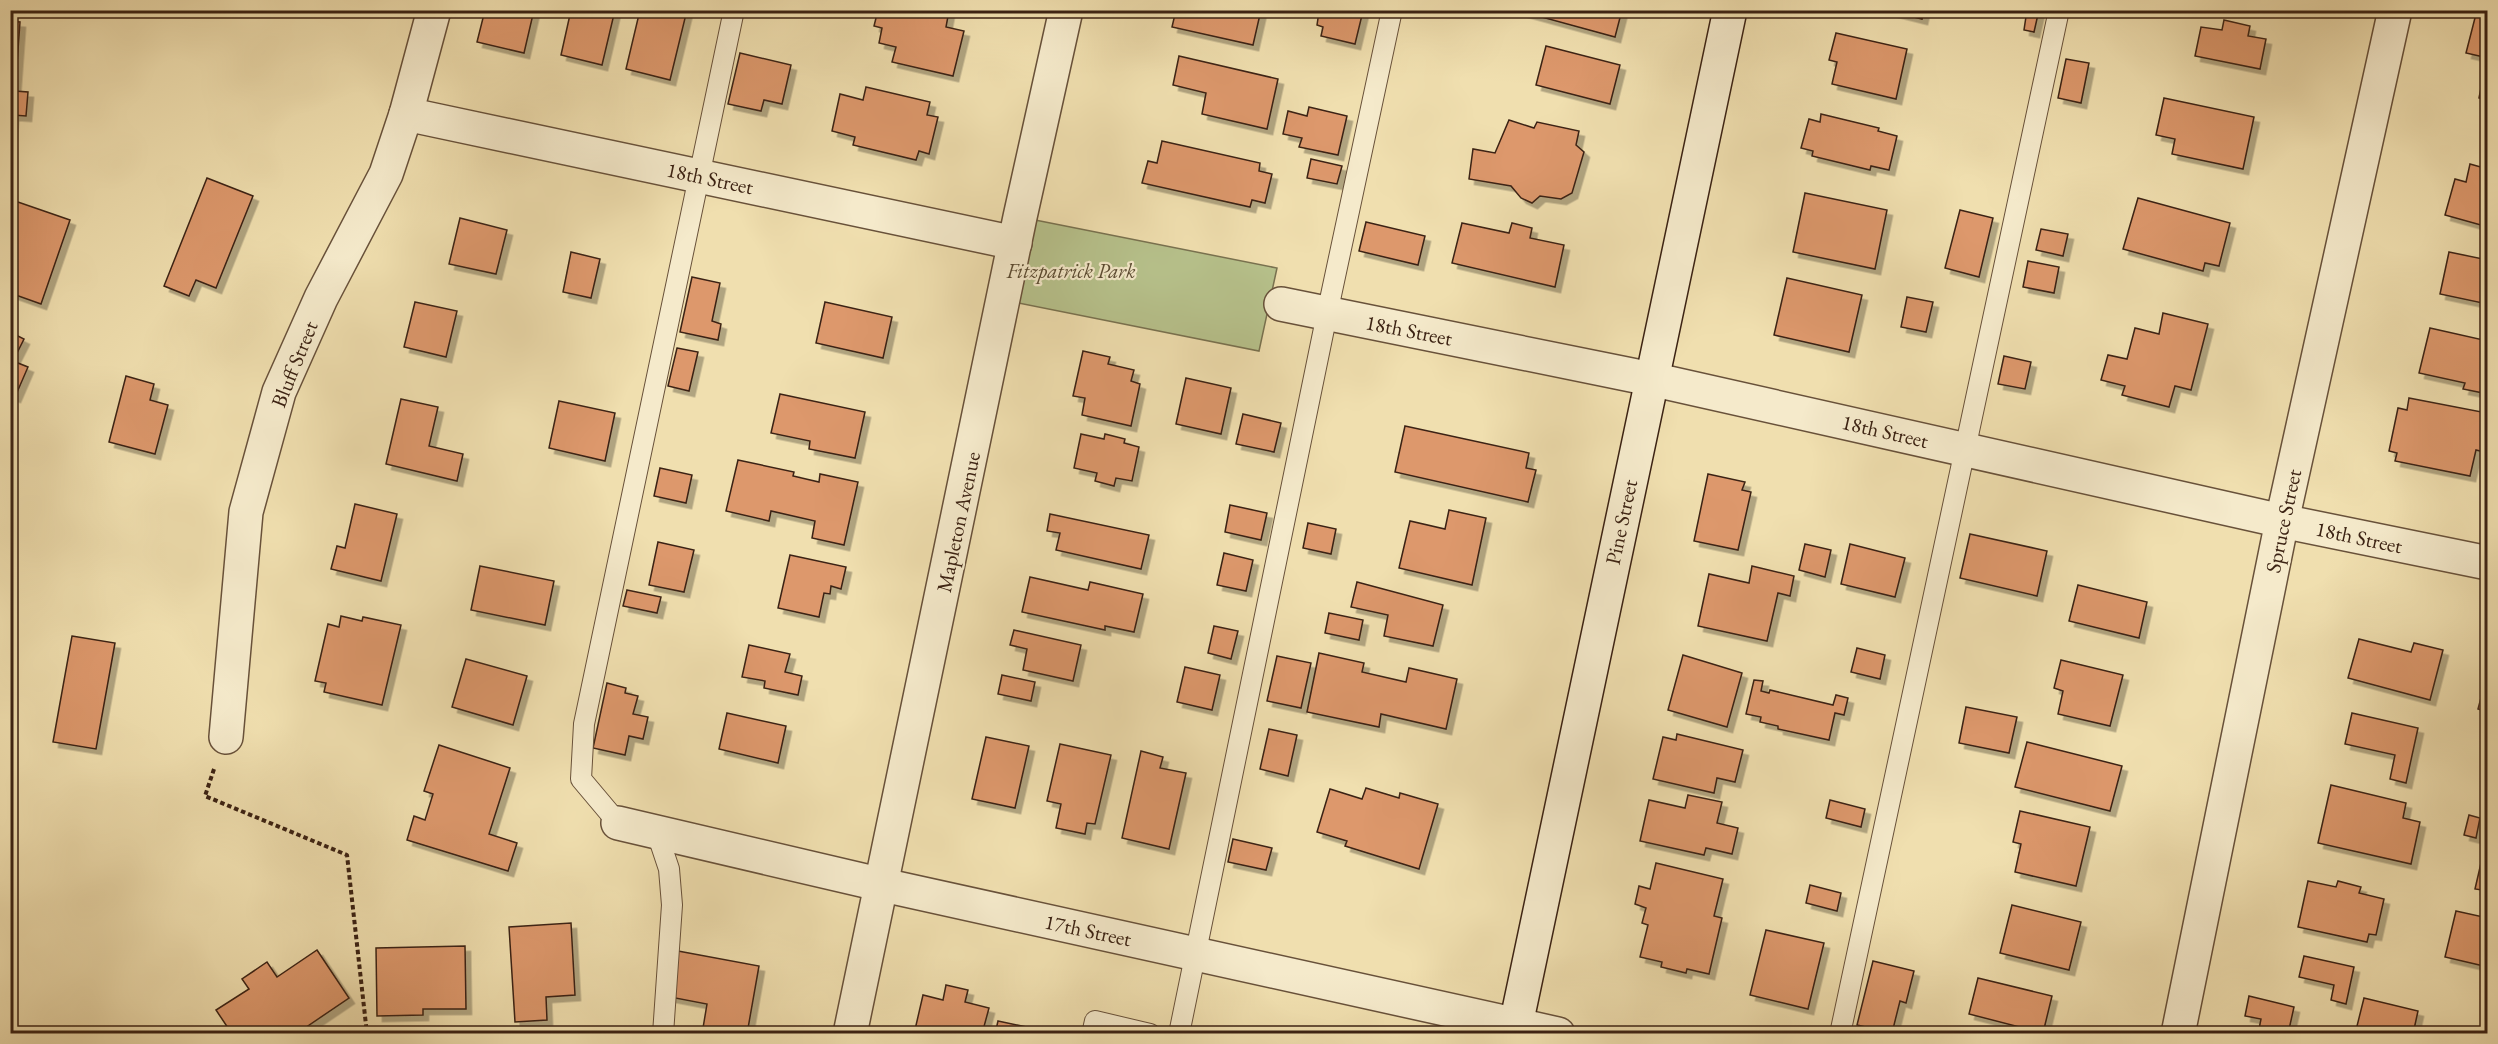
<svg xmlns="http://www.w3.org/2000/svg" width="2498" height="1044" viewBox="0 0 2498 1044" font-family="'EB Garamond',serif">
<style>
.green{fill:#b7c28c;stroke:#797250;stroke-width:1.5}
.building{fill:#dd986c;stroke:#3b2213;stroke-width:1.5;filter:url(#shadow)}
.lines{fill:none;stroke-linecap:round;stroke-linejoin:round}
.lane-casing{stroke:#68513a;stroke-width:22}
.street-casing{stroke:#68513a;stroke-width:36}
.secondary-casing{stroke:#3b2213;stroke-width:36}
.path{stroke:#3b2213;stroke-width:4;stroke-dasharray:4.5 3;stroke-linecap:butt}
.lane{stroke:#f5eacb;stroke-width:20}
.street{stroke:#f5eacb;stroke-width:33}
.secondary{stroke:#f5eacb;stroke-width:33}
.labels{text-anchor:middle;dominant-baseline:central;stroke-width:4.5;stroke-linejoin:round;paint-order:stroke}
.street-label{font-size:21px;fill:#3b2213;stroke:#f5eacb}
.park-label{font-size:21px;font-style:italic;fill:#5a4a31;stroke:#f5eacb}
</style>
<defs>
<filter id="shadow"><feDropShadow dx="5.5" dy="5.5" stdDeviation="0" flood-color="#0004"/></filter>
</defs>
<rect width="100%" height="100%" fill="#f0dfaf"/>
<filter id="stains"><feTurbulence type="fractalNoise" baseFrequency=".00333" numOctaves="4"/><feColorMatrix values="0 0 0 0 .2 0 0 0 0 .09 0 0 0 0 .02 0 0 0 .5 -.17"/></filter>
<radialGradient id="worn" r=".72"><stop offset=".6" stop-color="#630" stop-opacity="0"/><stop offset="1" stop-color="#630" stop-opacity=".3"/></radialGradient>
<path class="green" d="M1020,217L1277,268L1259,351L1004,300Z"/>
<g class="building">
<path d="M485,10H534L524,53L477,42Z"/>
<path d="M571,10H615L602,65L561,55Z"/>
<path d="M640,10H687L670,80L626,69Z"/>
<path d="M878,10L949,11L946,27L964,31L953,76L892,62L896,47L879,43L882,28L874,26Z"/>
<path d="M1176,10H1261L1253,45L1172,27Z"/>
<path d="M1327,10L1363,11L1355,44L1321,36L1323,27L1317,25L1319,12L1326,14Z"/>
<path d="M1516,10H1622L1615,37Z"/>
<path d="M1886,10H1924L1922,19Z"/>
<path d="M2027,10H2039L2034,32L2024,30Z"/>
<path d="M2477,10H2488V58L2466,53Z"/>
<path d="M2224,20L2250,26L2248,36L2266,39L2260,69L2195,56L2201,27L2222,30Z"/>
<path d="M10,21L20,22L15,91L28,92L26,116L13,115L11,141Z"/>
<path d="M1836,33L1907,49L1896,99L1832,84L1837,62L1829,60Z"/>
<path d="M1546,46L1620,65L1610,104L1536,85Z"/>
<path d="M740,53L791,65L782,104L764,100L761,111L728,104Z"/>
<path d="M1179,56L1278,79L1267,129L1202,114L1206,93L1173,85Z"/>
<path d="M2066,59L2089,63L2081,103L2058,98Z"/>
<path d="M2482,83L2488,85V100L2479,98Z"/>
<path d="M866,87L930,102L927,115L938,117L929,154L919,151L916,160L853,145L855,137L832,131L840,94L863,100Z"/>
<path d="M2164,98L2254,117L2243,169L2172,154L2175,139L2156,135Z"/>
<path d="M2488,101V129L2481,128Z"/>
<path d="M1309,107L1347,116L1338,155L1299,147L1302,138L1283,134L1288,111L1307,116Z"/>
<path d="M1821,114L1879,128L1878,131L1897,136L1889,170L1871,166L1870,170L1812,156L1813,151L1801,148L1809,119L1820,122Z"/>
<path d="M1509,120L1534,128L1537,122L1579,131L1576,145L1584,152L1572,193L1561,199L1540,196L1532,203L1521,198L1511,186L1469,179L1473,149L1495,153Z"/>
<path d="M1162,141L1260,163L1259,171L1272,174L1265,203L1252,200L1250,207L1142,183L1148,161L1157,163Z"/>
<path d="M1311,159L1342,166L1337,184L1307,178Z"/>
<path d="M2470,164L2488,169V227L2445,215L2455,179L2466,182Z"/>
<path d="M207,178L253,196L216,288L196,280L189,296L164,286Z"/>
<path d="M1805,193L1887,210L1875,269L1793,252Z"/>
<path d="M2138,198L2230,223L2219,266L2205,263L2203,271L2123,249Z"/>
<path d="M15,201L70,220L41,304L10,293V212Z"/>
<path d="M1960,210L1993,218L1979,277L1945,268Z"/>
<path d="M460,218L507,230L496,274L449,264Z"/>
<path d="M1366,222L1425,236L1418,265L1359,251Z"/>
<path d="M1462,223L1509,233L1512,223L1532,228L1530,238L1564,245L1555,287L1452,263Z"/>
<path d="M2041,229L2068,234L2063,256L2036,250Z"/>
<path d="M571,252L600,259L591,298L563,292Z"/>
<path d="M2449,252L2488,260V307L2483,306V303L2440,294Z"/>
<path d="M2028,261L2059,267L2054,293L2023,287Z"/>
<path d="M692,277L720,283L712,321L721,324L718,340L680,332Z"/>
<path d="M1787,278L1862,295L1849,352L1774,335Z"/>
<path d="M1907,297L1933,302L1926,332L1901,327Z"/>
<path d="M415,302L457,311L446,357L404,347Z"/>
<path d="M825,302L892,317L883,358L816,343Z"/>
<path d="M2163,313L2208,324L2191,390L2175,386L2169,407L2122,395L2125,386L2101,380L2108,355L2127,359L2135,328L2159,334Z"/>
<path d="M2430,328L2488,341V394L2463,389L2465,383L2419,373Z"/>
<path d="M10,332L24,339L13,361L28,367L15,397L10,395Z"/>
<path d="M677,348L698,352L689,391L668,386Z"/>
<path d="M1083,351L1110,357L1108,364L1134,370L1131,381L1140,384L1131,426L1082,415L1085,398L1073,396Z"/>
<path d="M2004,356L2031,362L2025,389L1998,384Z"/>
<path d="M126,376L154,384L150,400L168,405L155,454L109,442Z"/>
<path d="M1186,378L1231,388L1221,434L1176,424Z"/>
<path d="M780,394L865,412L855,458L809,449L810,441L771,433Z"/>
<path d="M2409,398L2487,413L2482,433L2488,434V453L2476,450L2470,476L2395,461L2397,453L2389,451L2398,408L2407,410Z"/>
<path d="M401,399L438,407L429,446L463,454L457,481L386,464Z"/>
<path d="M559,401L615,413L605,461L549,448Z"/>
<path d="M1243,414L1281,423L1274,452L1236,444Z"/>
<path d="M1405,426L1529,453L1526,468L1536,470L1528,502L1395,472Z"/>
<path d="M1081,434L1104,439L1105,434L1125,439L1124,443L1139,447L1132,481L1116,478L1114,486L1095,481L1097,473L1074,468Z"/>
<path d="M738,460L794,472L793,476L819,482L820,474L858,482L844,545L812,538L815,521L771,511L769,521L726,511Z"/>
<path d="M660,468L692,475L686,503L654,496Z"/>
<path d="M1708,474L1745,482L1742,490L1751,492L1738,550L1694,541Z"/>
<path d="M355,504L397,514L381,581L331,569L337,546L345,548Z"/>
<path d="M1230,505L1267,513L1261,540L1225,532Z"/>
<path d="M1449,510L1486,518L1472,585L1399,568L1410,521L1445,529Z"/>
<path d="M1050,514L1149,535L1141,569L1056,550L1060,533L1047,531Z"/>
<path d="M1308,523L1336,529L1331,554L1303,548Z"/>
<path d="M1970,534L2047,551L2037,596L1960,578Z"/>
<path d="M658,542L694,550L684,592L649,585Z"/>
<path d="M1805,544L1831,550L1825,577L1799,570Z"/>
<path d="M1850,544L1905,558L1895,597L1841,584Z"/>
<path d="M1224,553L1253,560L1246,591L1217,585Z"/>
<path d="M790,555L846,567L841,589L831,586L830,594L824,593L819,617L778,608Z"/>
<path d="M480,566L554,581L545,625L471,610Z"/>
<path d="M1752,566L1794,576L1790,596L1778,593L1767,641L1698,626L1709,574L1749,583Z"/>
<path d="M1030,577L1088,590L1090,582L1143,594L1134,632L1105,626V630L1022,612Z"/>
<path d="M1357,582L1443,605L1433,646L1384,636L1388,615L1351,607Z"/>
<path d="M2078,585L2147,602L2139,638L2069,621Z"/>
<path d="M627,590L661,597L657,613L623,606Z"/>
<path d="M1329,613L1363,620L1359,640L1325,633Z"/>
<path d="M341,616L362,621L363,617L401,625L382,705L324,692L326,683L315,681L328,624L339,627Z"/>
<path d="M1214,626L1238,631L1231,659L1208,653Z"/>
<path d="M1014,630L1081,645L1073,681L1023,670L1027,649L1010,645Z"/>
<path d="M72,636L115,643L96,749L53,742Z"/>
<path d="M2359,639L2411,652L2414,643L2443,650L2430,700L2348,678Z"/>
<path d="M749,645L790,654L785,672L802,676L798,695L764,688L765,681L742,677Z"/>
<path d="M1857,648L1885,655L1880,679L1851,672Z"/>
<path d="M1319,653L1364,663L1362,672L1406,682L1409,668L1457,679L1446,729L1381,714L1379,727L1307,712Z"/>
<path d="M1683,655L1742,673L1727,727L1668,710Z"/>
<path d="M1277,656L1311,663L1301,708L1267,701Z"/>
<path d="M466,659L527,676L513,725L452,707Z"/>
<path d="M2061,660L2123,675L2110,726L2058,714L2063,691L2054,688Z"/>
<path d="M1185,667L1220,675L1212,710L1177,702Z"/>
<path d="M2488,672V712L2478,709Z"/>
<path d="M1002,675L1035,682L1031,701L998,694Z"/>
<path d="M1754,680L1763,681L1761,691L1769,693L1770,690L1833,705L1836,695L1848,698L1844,715L1835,713L1829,740L1778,729V726L1760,722L1761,717L1746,714Z"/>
<path d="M607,683L626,688L625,693L638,696L633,714L648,717L643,739L629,736L625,755L593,748Z"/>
<path d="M1966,707L2017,717L2009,753L1959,743Z"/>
<path d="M727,713L786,726L778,763L719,749Z"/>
<path d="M2352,713L2418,728L2406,783L2390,779L2395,755L2345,744Z"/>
<path d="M1269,729L1297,735L1288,776L1260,769Z"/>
<path d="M1677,734L1743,750L1735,782L1717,778L1714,793L1653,779L1663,737L1676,740Z"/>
<path d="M986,737L1029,746L1015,808L972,799Z"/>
<path d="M2027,742L2122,766L2110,811L2015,787Z"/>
<path d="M1060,744L1111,755L1095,824L1087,823L1085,834L1056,828L1061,804L1047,801Z"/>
<path d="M439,745L510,768L489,834L517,843L508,871L407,840L414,816L425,820L433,794L424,791Z"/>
<path d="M1141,751L1163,757L1160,768L1186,773L1169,849L1122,838Z"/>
<path d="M2331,785L2406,803L2403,818L2420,822L2411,864L2318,843Z"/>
<path d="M1366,788L1399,798L1400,793L1438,804L1419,869L1345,846L1347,841L1317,832L1330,789L1362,799Z"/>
<path d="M1688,795L1722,802L1717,823L1738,828L1732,854L1706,848L1704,855L1640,841L1649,800L1685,808Z"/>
<path d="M1830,800L1865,809L1861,827L1826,818Z"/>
<path d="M2020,811L2090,827L2076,886L2015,872L2021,844L2013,842Z"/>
<path d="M2469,815L2480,818L2476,838L2464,835Z"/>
<path d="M1233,839L1272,848L1266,870L1228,862Z"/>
<path d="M2484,850H2488V891L2475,889Z"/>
<path d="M1656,863L1723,879L1714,916L1722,918L1709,974L1687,969L1686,973L1661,967L1662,962L1640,957L1648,925L1642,923L1646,908L1635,904L1639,886L1650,889Z"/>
<path d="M2308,881L2336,887L2338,881L2361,887L2359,893L2384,899L2376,935L2369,934L2367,942L2298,927Z"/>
<path d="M1810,885L1841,893L1837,911L1806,903Z"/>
<path d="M2012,905L2081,922L2069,970L2000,953Z"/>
<path d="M2456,911L2488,918V967L2445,957Z"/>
<path d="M571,923L575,995L546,997L547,1020L515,1022L509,927Z"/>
<path d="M1766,930L1824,943L1808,1009L1750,995Z"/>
<path d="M465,946L466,1009H423V1015L377,1016L376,948Z"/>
<path d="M317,950L349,998L296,1034H232L216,1010L249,989L242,979L267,962L277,977Z"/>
<path d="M678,951L759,966L747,1034H702L707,1004L670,997Z"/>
<path d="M2304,956L2354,967L2346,1004L2331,1000L2334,985L2299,977Z"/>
<path d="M1873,961L1914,971L1906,1003L1900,1001L1892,1033L1857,1025Z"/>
<path d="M1978,978L2052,996L2043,1033L1969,1014Z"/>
<path d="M946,985L968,990L965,1002L989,1008L982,1034H914L923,995L943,1000Z"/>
<path d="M2249,996L2294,1007L2288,1034H2258L2261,1019L2245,1016Z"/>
<path d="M2364,998L2418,1011L2413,1034H2355Z"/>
<path d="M998,1021L1046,1031V1034H995Z"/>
</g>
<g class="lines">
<g class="lane-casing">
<g id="lane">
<path d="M618,823L581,779L584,724L734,10"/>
<path d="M657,833L669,869L672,905L663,1034"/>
<path d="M1092,1034L1095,1021L1150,1034"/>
<path d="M1179,1034L1327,314L1392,10"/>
<path d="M1840,1034L2059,10"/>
</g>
</g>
<g class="street-casing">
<g id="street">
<path d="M406,114L1015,243"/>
<path d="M1281,304L1651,379L2282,521L2488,563"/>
<path d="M226,737L246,512L279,392L321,298L386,174L406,114L434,10"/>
<path d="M618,823L883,885L1558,1034"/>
<path d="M850,1034L1020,217L1066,10"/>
<path d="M2178,1034L2282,521L2395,10"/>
</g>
</g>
<g class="secondary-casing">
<path id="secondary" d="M1514,1034L1730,10"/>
</g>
<path class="path" d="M214,769L205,796L347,855L367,1034"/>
<use href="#lane" class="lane"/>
<use href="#street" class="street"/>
<use href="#secondary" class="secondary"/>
</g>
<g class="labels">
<g class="street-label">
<text transform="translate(710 178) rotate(12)">18th Street</text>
<text transform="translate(1409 330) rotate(11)">18th Street</text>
<text transform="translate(294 364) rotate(-68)">Bluff Street</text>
<text transform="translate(1885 431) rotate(13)">18th Street</text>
<text transform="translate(2283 521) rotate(-78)">Spruce Street</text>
<text transform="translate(958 522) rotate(-78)">Mapleton Avenue</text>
<text transform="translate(1621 522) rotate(-78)">Pine Street</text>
<text transform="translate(2359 537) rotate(12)">18th Street</text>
<text transform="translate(1088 930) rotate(12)">17th Street</text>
</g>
<g class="park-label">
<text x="1071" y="270">Fitzpatrick Park</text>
</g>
</g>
<rect width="2498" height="1044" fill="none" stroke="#f0dfaf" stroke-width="36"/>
<rect x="12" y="12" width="2474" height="1020" fill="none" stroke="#3b2213" stroke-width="3"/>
<rect x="18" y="18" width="2462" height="1008" fill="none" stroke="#3b2213" stroke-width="1.5"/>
<rect width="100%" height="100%" filter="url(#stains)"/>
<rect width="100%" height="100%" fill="url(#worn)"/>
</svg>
